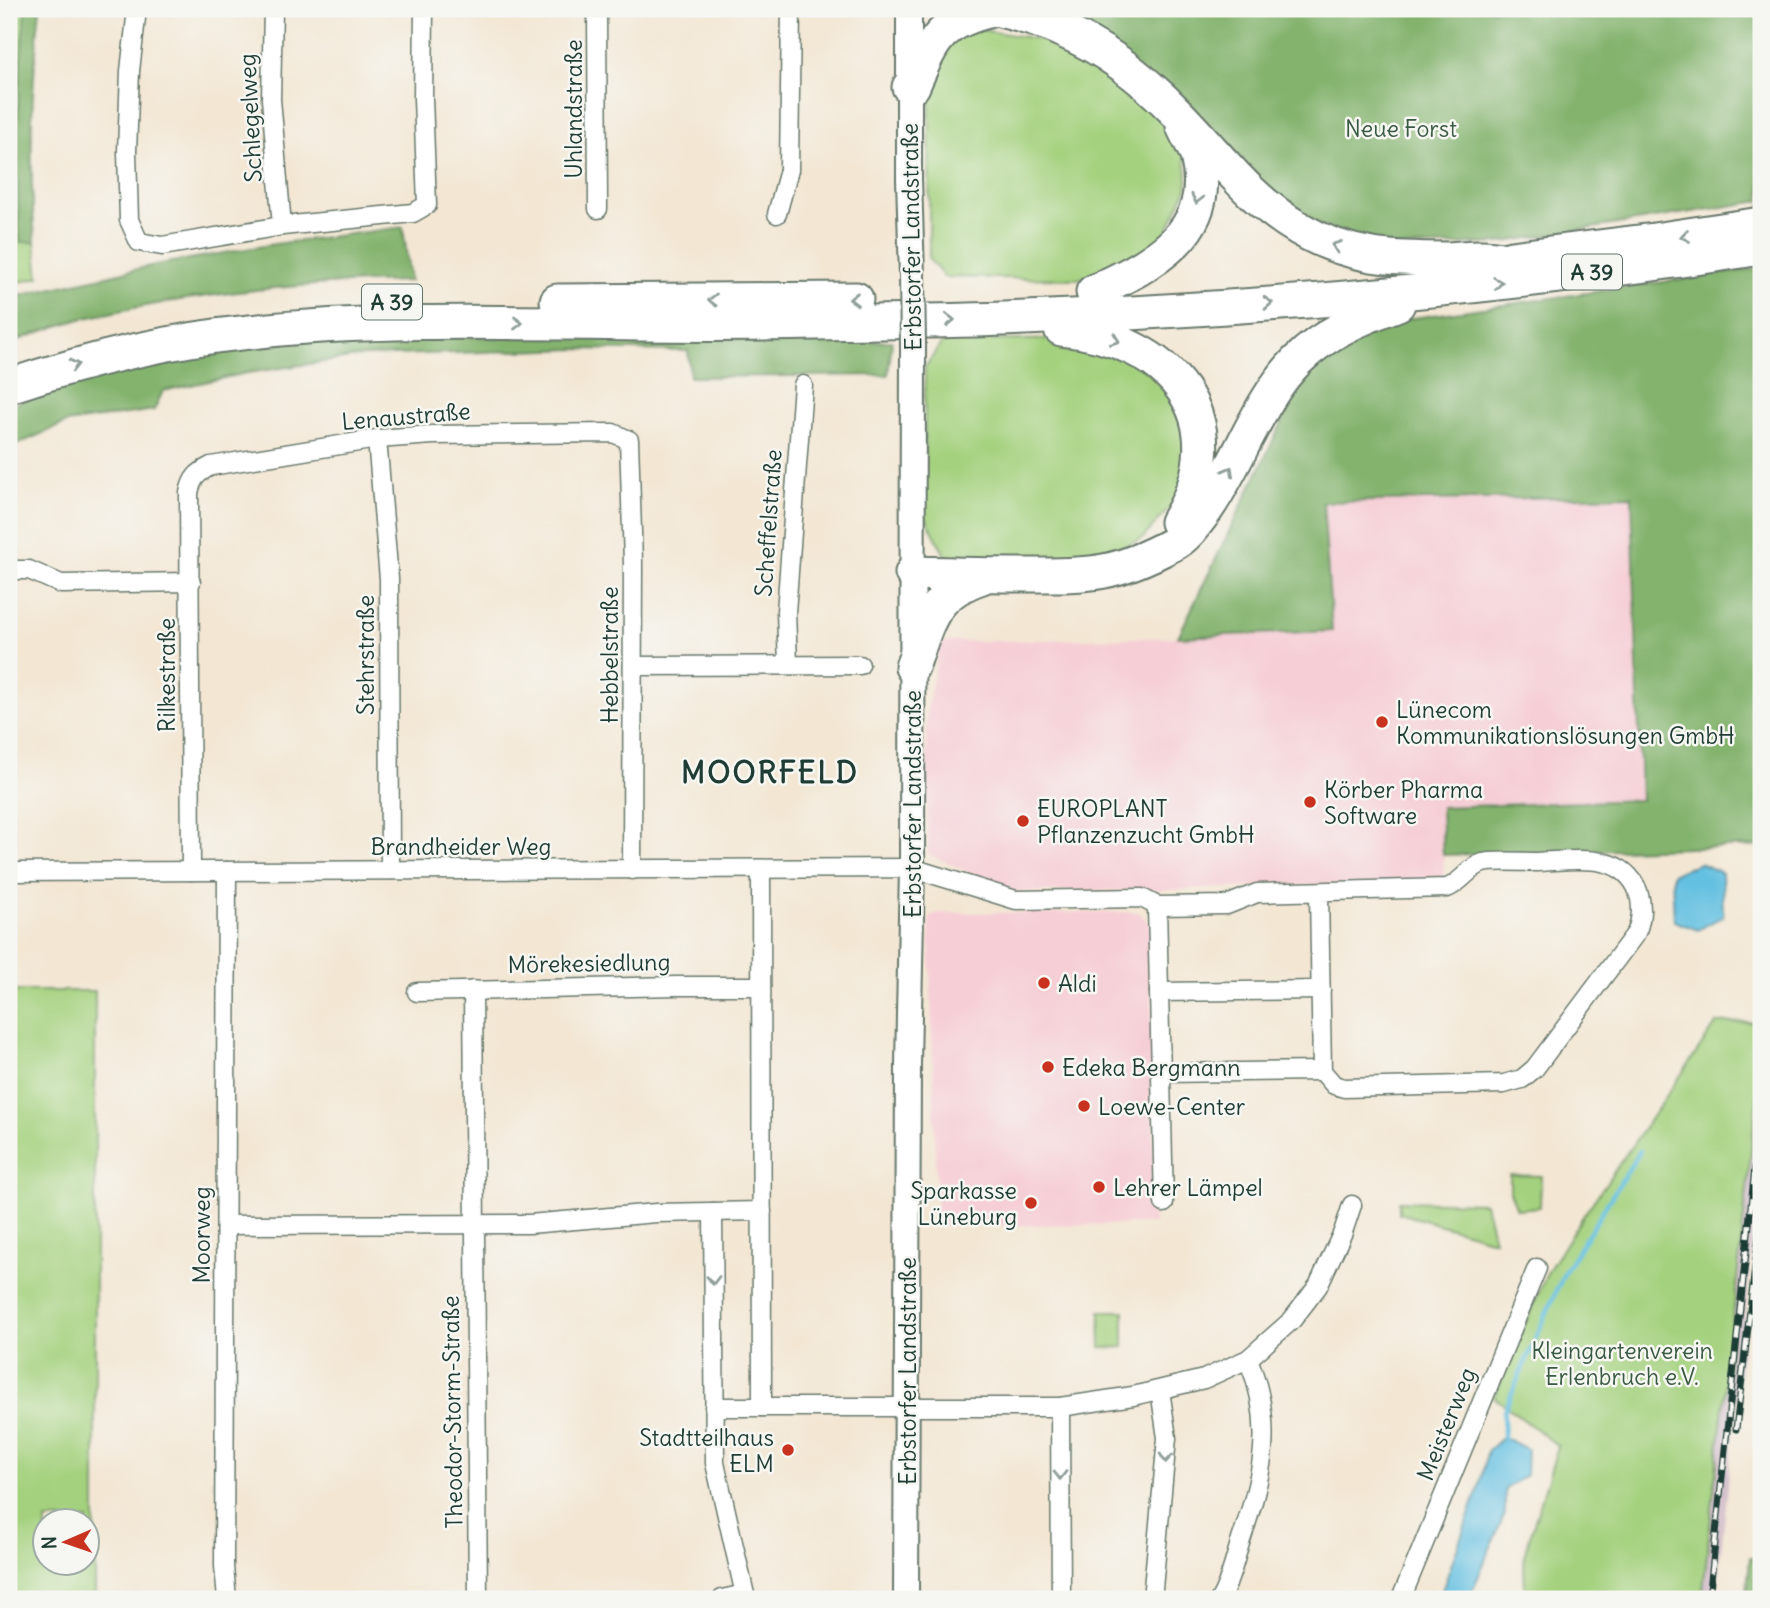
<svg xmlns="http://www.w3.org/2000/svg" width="1770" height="1608" viewBox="0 0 1770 1608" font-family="Delius,sans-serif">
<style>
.built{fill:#f6cfd6}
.industrial{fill:#d1bdc9}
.green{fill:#a4d17e;stroke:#628759;stroke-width:2;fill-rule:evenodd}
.forest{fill:#83b36d;stroke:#517850;stroke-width:2}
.water{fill:#63c0e1;stroke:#417e8a;stroke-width:2}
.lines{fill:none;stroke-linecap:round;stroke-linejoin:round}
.stream{stroke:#63c0e1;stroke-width:4.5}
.street-casing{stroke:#69786c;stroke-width:21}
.secondary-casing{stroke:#69786c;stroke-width:28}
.highway-casing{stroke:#69786c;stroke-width:37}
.street{stroke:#fff;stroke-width:18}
.secondary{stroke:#fff;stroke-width:24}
.highway{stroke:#fff;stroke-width:33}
.rail-casing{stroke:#1f3d34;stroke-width:7}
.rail{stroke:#f6f6f2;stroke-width:4.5;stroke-dasharray:13;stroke-linecap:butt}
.secondary-bridge-casing{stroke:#69786c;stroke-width:28;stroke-linecap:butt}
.secondary-bridge{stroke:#fff;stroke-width:24}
.oneway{stroke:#8f9e9a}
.poi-dot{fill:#c8321e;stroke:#f6f6f2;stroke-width:2.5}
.labels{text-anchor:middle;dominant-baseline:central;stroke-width:5;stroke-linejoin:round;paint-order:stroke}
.shield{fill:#f6f6f2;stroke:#60746d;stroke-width:2}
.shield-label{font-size:21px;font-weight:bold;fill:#1f3d34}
.street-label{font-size:23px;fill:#1f3d34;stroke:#f6f6f2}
.park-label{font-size:23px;fill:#3a5b43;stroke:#f6f6f2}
.poi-label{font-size:23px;fill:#1f3d34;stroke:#f6f6f2;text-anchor:start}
.district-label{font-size:30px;font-weight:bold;letter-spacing:2px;fill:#1f3d34;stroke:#f6f6f2}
</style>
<rect width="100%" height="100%" fill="#f6f6f2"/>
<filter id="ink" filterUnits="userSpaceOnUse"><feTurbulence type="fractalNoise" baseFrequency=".0143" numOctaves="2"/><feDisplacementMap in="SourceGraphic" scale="14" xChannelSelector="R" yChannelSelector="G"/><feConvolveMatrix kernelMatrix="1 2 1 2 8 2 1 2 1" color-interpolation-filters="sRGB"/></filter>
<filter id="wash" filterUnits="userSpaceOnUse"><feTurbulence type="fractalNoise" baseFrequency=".00686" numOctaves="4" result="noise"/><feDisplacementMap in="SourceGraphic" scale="28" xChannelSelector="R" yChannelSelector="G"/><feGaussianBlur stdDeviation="1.57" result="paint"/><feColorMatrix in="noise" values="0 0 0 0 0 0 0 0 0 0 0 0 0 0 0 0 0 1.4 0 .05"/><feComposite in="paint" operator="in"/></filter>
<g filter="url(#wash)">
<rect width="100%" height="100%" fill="#f3e7d4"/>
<g class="built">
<path d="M1633,496L1643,849L1444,855L1443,881L1157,890L1012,892L928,854L926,716L940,642L1178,637L1332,631L1323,502Z"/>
<path d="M1139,912L1151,926L1154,1224L948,1226L937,1222L929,918L937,913Z"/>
</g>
<path class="industrial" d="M1761,1060V1160L1723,1533L1715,1599H1702Z"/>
<g class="green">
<path d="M9,9H26C16,86 16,164 21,242H35L39,277L9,285Z"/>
<path d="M969,28L1045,40L1108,72L1169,123L1185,155L1188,186L1164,238L1108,274L1077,279L944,277L929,259L930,58Z"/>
<path d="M1082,339L1141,364L1175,401L1188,447L1178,498L1143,538L1100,558L948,561L924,514L925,367L943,341Z"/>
<path d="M9,991H95V1599H9ZM88,1520V1562H46V1520Z"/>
<path d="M1761,1022V1060L1702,1599H1525L1524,1556L1558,1446L1494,1397L1548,1271L1577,1225L1717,1023Z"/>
<path d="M1510,1175L1541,1176L1540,1207L1517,1209L1510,1192Z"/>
<path d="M1399,1201L1485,1203L1494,1240L1399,1213Z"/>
<path d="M1100,1311H1124V1347L1101,1348Z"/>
</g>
<g class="forest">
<path d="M26,9H40C31,87 29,164 35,242H20C16,164 16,86 26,9Z"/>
<path d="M1040,9H1761V201L1498,243L1394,248L1305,221Z"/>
<path d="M403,227L410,281C303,282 189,295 85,318C60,324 34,335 9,343V298L155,265L275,244Z"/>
<path d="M1761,268V846L1443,855L1441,807L1641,800L1632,496L1323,502L1332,631L1178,637L1303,379L1334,352L1399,320Z"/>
<path d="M682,335L773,342L892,341L888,375L690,377L688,351L577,349L364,356L247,373L163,391L154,410L66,423L9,448V405L138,364L239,345L317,339Z"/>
<path d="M1750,1557L1761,1558V1599H1746Z"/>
</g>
<g class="water">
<path d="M1700,863L1722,873L1723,916L1698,930L1674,921L1672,874Z"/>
<path d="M1503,1437L1527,1449L1526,1475L1505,1489V1513L1469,1599H1439L1478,1490L1488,1450Z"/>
</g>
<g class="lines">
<path class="stream" d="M1503,1437L1504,1411L1565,1271L1640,1151"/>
</g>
</g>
<g filter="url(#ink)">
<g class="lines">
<g class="street-casing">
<g id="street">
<path d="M137,9L130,71L127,152L129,220L139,242L162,246L282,226L413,213L427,205L423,98L424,9"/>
<path d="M273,9L271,99L282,226"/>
<path d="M597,9L598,209"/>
<path d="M777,214L789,170L791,9"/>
<path d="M377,439L389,579L390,870"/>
<path d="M9,570H29L61,584L191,582"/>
<path d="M788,664L786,612L803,385"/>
<path d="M633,666L860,665"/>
<path d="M761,869L762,1407"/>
<path d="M191,871L189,493C192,478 197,473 211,466L377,439L433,435L613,433L629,440L633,562L632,870"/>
<path d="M9,872L912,868L1016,900L1142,898L1157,906L1227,905L1257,893L1447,888C1461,883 1469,867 1483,863C1492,860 1525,862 1537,862C1572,861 1622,850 1638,891C1643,906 1642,919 1636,933L1535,1068L1522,1079L1504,1084L1344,1088L1334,1085L1322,1071L1319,893"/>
<path d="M1157,906L1164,1203"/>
<path d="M473,990L478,1599"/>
<path d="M417,992L676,986H761"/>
<path d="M1159,992L1321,990"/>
<path d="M1161,1073L1322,1071"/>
<path d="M713,1212L715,1463L746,1599"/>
<path d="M226,1225L529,1224L656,1213L762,1211"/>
<path d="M714,1407H1060L1133,1396L1204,1379L1248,1359L1292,1320L1318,1286L1343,1232L1352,1205"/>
<path d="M1060,1407L1061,1599"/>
<path d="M227,1599L224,1566L227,871"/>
<path d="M722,1599L745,1594"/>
<path d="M1152,1599L1167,1438L1160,1390"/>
<path d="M1220,1599C1230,1582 1234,1562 1240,1543C1262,1477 1276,1426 1248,1359"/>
<path d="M1401,1599L1537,1268"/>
</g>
</g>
<g class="secondary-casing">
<g id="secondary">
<path d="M909,9V179L912,276"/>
<path d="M906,1599L908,1064L912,868L913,345"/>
</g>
</g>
<g class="highway-casing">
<g id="highway">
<path d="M996,9C1018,15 1041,20 1061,30C1104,48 1145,80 1177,113C1217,153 1250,201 1300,229C1349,258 1392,259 1448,259C1464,258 1485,255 1500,259"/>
<path d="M909,87L913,86C935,36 940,23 995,9"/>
<path d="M1511,258L1654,240L1761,224"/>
<path d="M1093,292C1150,265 1217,234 1197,156C1194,146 1187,136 1183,126"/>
<path d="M557,301L856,299"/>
<path d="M1061,329C1169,339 1240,418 1177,522"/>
<path d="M9,386C87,360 167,340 250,332C421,314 593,327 764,324C843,322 923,322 1003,319C1256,309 1511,288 1761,248"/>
<path d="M912,573C949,574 987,575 1024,575C1050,575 1078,576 1104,571C1126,567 1152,555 1173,544C1186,538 1197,522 1206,510C1239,463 1257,402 1297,361C1326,332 1361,318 1398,304"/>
<path d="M912,667C929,621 931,594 982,577"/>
</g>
</g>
<use href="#street" class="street"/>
<use href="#secondary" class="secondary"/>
<use href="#highway" class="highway"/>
<g class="rail-casing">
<g id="rail">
<path d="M1736,1429L1761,1217"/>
<path d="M1709,1599L1761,1112"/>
</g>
</g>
<use href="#rail" class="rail"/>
<g class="secondary-bridge-casing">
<path id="secondary-bridge" d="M912,276L913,345"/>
</g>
<use href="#secondary-bridge" class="secondary-bridge"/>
</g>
<defs><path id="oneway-chevron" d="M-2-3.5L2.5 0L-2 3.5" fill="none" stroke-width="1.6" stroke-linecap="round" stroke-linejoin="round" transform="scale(1.75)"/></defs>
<g class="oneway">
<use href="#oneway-chevron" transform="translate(1197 199) rotate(103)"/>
<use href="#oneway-chevron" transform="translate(1685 236) rotate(171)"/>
<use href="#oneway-chevron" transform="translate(1336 246) rotate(-160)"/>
<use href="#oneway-chevron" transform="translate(1498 283) rotate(-7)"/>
<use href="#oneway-chevron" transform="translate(854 299) rotate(179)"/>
<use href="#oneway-chevron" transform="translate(713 300) rotate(180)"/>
<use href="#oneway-chevron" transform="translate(1268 303) rotate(-4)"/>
<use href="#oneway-chevron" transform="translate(950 320) rotate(-1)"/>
<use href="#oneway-chevron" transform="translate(518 323)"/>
<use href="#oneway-chevron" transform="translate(1115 340) rotate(20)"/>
<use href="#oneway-chevron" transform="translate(74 365) rotate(-14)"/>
<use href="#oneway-chevron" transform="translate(1229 471) rotate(-61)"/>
<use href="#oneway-chevron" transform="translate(713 1280) rotate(90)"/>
<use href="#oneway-chevron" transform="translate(1166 1458) rotate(95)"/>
<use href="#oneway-chevron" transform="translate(1060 1475) rotate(90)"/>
</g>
</g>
<g class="poi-dot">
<circle cx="1382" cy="722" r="7"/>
<circle cx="1310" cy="802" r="7"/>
<circle cx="1023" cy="821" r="7"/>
<circle cx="1044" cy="983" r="7"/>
<circle cx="1048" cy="1067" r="7"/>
<circle cx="1084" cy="1106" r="7"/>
<circle cx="1099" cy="1187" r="7"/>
<circle cx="1031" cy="1203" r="7"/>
<circle cx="788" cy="1450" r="7"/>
</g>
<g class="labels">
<g class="shield">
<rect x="1562" y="254.5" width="60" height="35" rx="5"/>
<rect x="362" y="284.5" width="60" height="35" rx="5"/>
</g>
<g class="shield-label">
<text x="1592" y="272">A 39</text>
<text x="392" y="302">A 39</text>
</g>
<g class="street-label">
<text transform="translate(573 109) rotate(-90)">Uhlandstraße</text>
<text transform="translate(250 118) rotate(-93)">Schlegelweg</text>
<text transform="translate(911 237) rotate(-91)">Erbstorfer Landstraße</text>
<text transform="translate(406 416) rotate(-5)">Lenaustraße</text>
<text transform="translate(768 523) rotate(-86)">Scheffelstraße</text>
<text transform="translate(365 655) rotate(-90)">Stehrstraße</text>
<text transform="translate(609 655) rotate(-90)">Hebbelstraße</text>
<text transform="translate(166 675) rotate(-90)">Rilkestraße</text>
<text transform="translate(912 804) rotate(-90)">Erbstorfer Landstraße</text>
<text x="461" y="846">Brandheider Weg</text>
<text transform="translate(589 963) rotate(-1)">Mörekesiedlung</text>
<text transform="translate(201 1235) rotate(-90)">Moorweg</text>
<text transform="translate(907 1371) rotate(-90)">Erbstorfer Landstraße</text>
<text transform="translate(452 1412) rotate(-91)">Theodor-Storm-Straße</text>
<text transform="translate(1446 1424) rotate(-68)">Meisterweg</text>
</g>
<g class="park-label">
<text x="1401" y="128">Neue Forst</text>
<text x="1622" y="1350">Kleingartenverein<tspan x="1622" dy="26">Erlenbruch e.V.</tspan></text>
</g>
<g class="poi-label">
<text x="1396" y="709">Lünecom<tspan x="1396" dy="26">Kommunikationslösungen GmbH</tspan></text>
<text x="1324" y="789">Körber Pharma<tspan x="1324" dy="26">Software</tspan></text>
<text x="1037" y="808">EUROPLANT<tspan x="1037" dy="26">Pflanzenzucht GmbH</tspan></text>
<text x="1058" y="983">Aldi</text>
<text x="1062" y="1067">Edeka Bergmann</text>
<text x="1098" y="1106">Loewe-Center</text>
<text x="1113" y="1187">Lehrer Lämpel</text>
<text x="1017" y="1190" text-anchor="end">Sparkasse<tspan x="1017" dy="26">Lüneburg</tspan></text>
<text x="774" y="1437" text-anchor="end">Stadtteilhaus<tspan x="774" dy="26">ELM</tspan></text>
</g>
<g class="district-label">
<text x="770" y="772">MOORFELD</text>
</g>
</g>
<rect width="1770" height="1608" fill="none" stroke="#f6f6f2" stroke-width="35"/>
<g transform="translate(66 1542) rotate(268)"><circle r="33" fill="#f6f6f2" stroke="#a0aca6" stroke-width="2"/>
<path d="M0-5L12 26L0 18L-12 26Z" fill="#c8321e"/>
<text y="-10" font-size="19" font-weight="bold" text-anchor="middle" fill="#1f3d34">N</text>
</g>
</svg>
